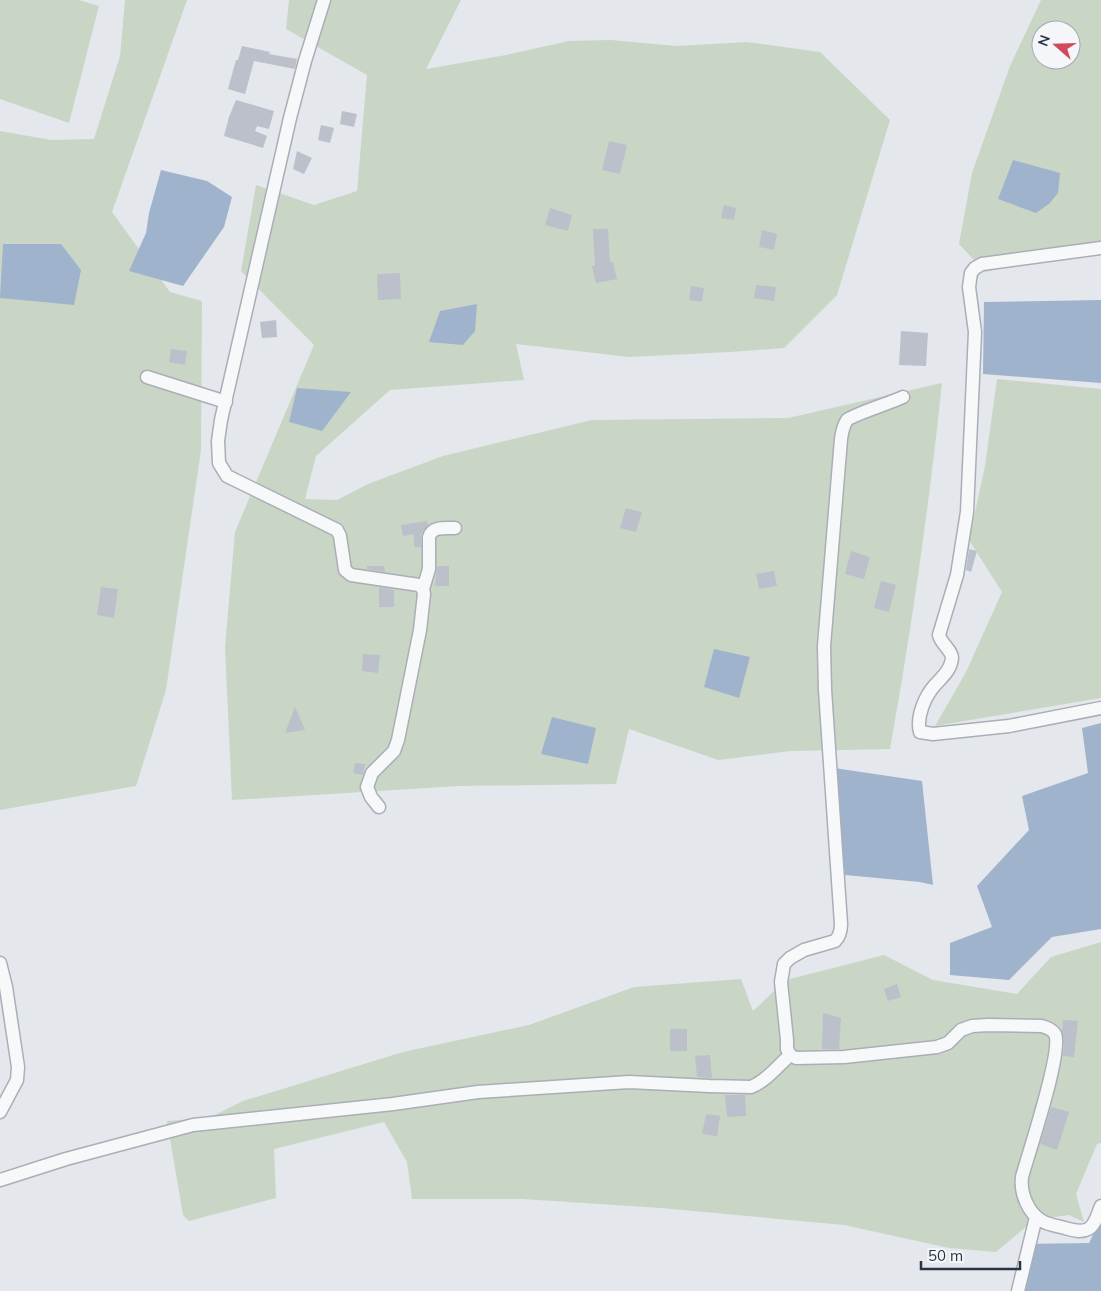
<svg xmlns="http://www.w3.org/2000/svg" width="1101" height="1291" viewBox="0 0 1101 1291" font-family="Mulish,sans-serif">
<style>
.green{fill:#c9d6c5;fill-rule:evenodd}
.water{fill:#9fb4cc}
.building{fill:#bbc0ca}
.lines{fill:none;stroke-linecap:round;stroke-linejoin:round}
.minor-casing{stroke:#a9aeb7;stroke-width:15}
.minor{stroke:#f7f8fa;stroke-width:12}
</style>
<rect width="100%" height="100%" fill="#e4e7ec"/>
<g class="green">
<path d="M0,0H79L99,6L69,123L0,99Z"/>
<path d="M125,0H187L112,212L170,292L202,301L201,450L166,690L136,786L0,810V131L51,140L94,139L120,56Z"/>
<path d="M289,0H461L426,69L506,55L569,41L611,40L677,46L747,42L820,52L890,120L837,295L784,348L730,352L629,357L516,344L524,380L390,390L316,456L305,499L337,500L368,484L443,456L592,420L788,418L942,383C929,506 912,627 890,749L791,751L718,760L629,729L616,784L459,786L232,800L225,647L235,532L314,345L241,271L256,185L314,205L357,191L367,75L286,29Z"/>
<path d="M1041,0H1101V242L1045,258L985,272L959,244L972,173L1010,66ZM1041,30H1071V60H1041Z"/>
<path d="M997,379L1101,389V698L935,726L966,672L1002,592L969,540L985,466Z"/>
<path d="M1101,942V1143L1097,1144L1076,1194L1084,1222L1069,1215L1034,1220L996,1252L949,1248L844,1225L661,1208L522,1199H412L407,1162L384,1122L274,1149L276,1198L189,1221L183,1215L167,1121L209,1118L243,1101L403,1052L529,1025L634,987L741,979L753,1011L786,980L884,955L933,980L1017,994L1051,957Z"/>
</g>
<g class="water">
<path d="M1013,160L1060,173L1058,193L1049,204L1036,213L998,199Z"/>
<path d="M161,170L207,181L232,197L224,227L183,286L129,271L146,233L149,213Z"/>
<path d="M3,244H61L81,270L74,305L0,298Z"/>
<path d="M1101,300V383L983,374L984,302Z"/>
<path d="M477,304L475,331L463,345L429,342L440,311Z"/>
<path d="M297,388L351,392L322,431L289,422Z"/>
<path d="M714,649L750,657L739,698L704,687Z"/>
<path d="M552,717L596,728L588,764L541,754Z"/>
<path d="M1101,723V929L1052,937L1009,980L950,975V943L992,927L977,886L1029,830L1022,796L1088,773L1082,728Z"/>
<path d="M834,768L922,781L933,885L920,882L845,875Z"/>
<path d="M1101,1219V1291H1011L1022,1244L1089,1243Z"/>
</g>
<g class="building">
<path d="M242,46L270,52L269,54L297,59L295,69L254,61L245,94L228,89L236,60H238Z"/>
<path d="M236,100L274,111L269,129L257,126L255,131L267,136L263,148L224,136L229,117Z"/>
<path d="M342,111L357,114L354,127L340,124Z"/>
<path d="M321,125L334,128L330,143L318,140Z"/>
<path d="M609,141L627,145L620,174L602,170Z"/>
<path d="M297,151L312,158L304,174L293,169Z"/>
<path d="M724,205L736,208L734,220L721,218Z"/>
<path d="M550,208L572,215L568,231L545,225Z"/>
<path d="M593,229H608L610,262H613L617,279L596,283L592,266H595Z"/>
<path d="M762,230L777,234L774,250L759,247Z"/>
<path d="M400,273L401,299L378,300L377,274Z"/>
<path d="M756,285L776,287L774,301L754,298Z"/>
<path d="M691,286L704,288L702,302L689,300Z"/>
<path d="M276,320L277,337L262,338L260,322Z"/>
<path d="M901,331L928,333L926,366L899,365Z"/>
<path d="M171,349L187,351L185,365L169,362Z"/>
<path d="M626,508L642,512L636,532L620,528Z"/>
<path d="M427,521L428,525L421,534V547H414V534L403,536L401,525Z"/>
<path d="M969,549L977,551L971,572L966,570Z"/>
<path d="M851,551L870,557L864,579L845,574Z"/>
<path d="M367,566H384L385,572L367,569Z"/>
<path d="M437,566H449V586H435Z"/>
<path d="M774,571L777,586L759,589L756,574Z"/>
<path d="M881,581L896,585L889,612L874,608Z"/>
<path d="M101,587L118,589L114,618L97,615Z"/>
<path d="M379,587L394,590V607H379Z"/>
<path d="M363,654L380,655L378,673L362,671Z"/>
<path d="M295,707L305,730L285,733Z"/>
<path d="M355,763L365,764L363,775L353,773Z"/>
<path d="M897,984L901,997L888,1001L884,989Z"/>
<path d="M823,1013L841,1018L839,1049H822Z"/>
<path d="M1063,1020L1078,1021L1074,1057L1063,1056L1064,1045L1062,1031Z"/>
<rect x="670" y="1029" width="17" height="22"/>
<path d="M710,1055L712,1078L697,1077L695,1056Z"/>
<path d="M725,1095H745L746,1116L727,1117Z"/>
<path d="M1051,1107L1069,1112L1057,1150L1040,1144Z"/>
<path d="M706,1114L720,1116L717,1136L702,1134Z"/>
</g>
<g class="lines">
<g class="minor-casing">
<g id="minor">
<path d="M324,0L305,61L290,118L221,420L218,441L219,463L227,476L337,530L340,536L345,570L351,575L419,585L423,589L424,594L420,630L398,740L394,751L372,773L367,787L371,797L379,807"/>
<path d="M1101,248L982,264L975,268L971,273L969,287L975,332L967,512L957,575L939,635C941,644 952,650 952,658C951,670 942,677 935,685C925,696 916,717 920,732L933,734L1009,726L1101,708"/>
<path d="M147,377L226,402"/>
<path d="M903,397C893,402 852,415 847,420C843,426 842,432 841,439L824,646L825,690L841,924C841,931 840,936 835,941L804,950L790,958L784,964L781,982L787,1040V1049L790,1055L796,1058L844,1057L937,1047L948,1043L961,1030L972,1026L988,1025L1042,1026C1047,1028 1052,1029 1055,1034C1063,1052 1028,1154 1022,1177C1020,1193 1028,1213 1042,1221C1049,1225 1058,1226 1065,1228C1072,1230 1081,1233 1088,1229C1095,1226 1098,1213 1101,1206"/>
<path d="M423,589L429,569V537C432,526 446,528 455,528"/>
<path d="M0,963L6,987L18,1067L17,1080L0,1112"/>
<path d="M0,1180L66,1159L193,1125L393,1104L478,1092L629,1082L709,1086L751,1087C766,1081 778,1066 790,1055"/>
<path d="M1018,1291L1036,1217"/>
</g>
</g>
<use href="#minor" class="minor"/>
</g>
<g transform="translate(1056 45) rotate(290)"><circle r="24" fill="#f4f6f9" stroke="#a4a8b1"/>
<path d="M0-4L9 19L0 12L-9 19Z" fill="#d1495b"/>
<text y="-8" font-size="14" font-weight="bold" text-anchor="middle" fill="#2b3445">N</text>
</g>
<path d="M921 1261v8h99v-8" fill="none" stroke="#2b3445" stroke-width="2.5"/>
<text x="928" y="1261" font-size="15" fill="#2b3445" stroke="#f4f6f9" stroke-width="4" paint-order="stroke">50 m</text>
</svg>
